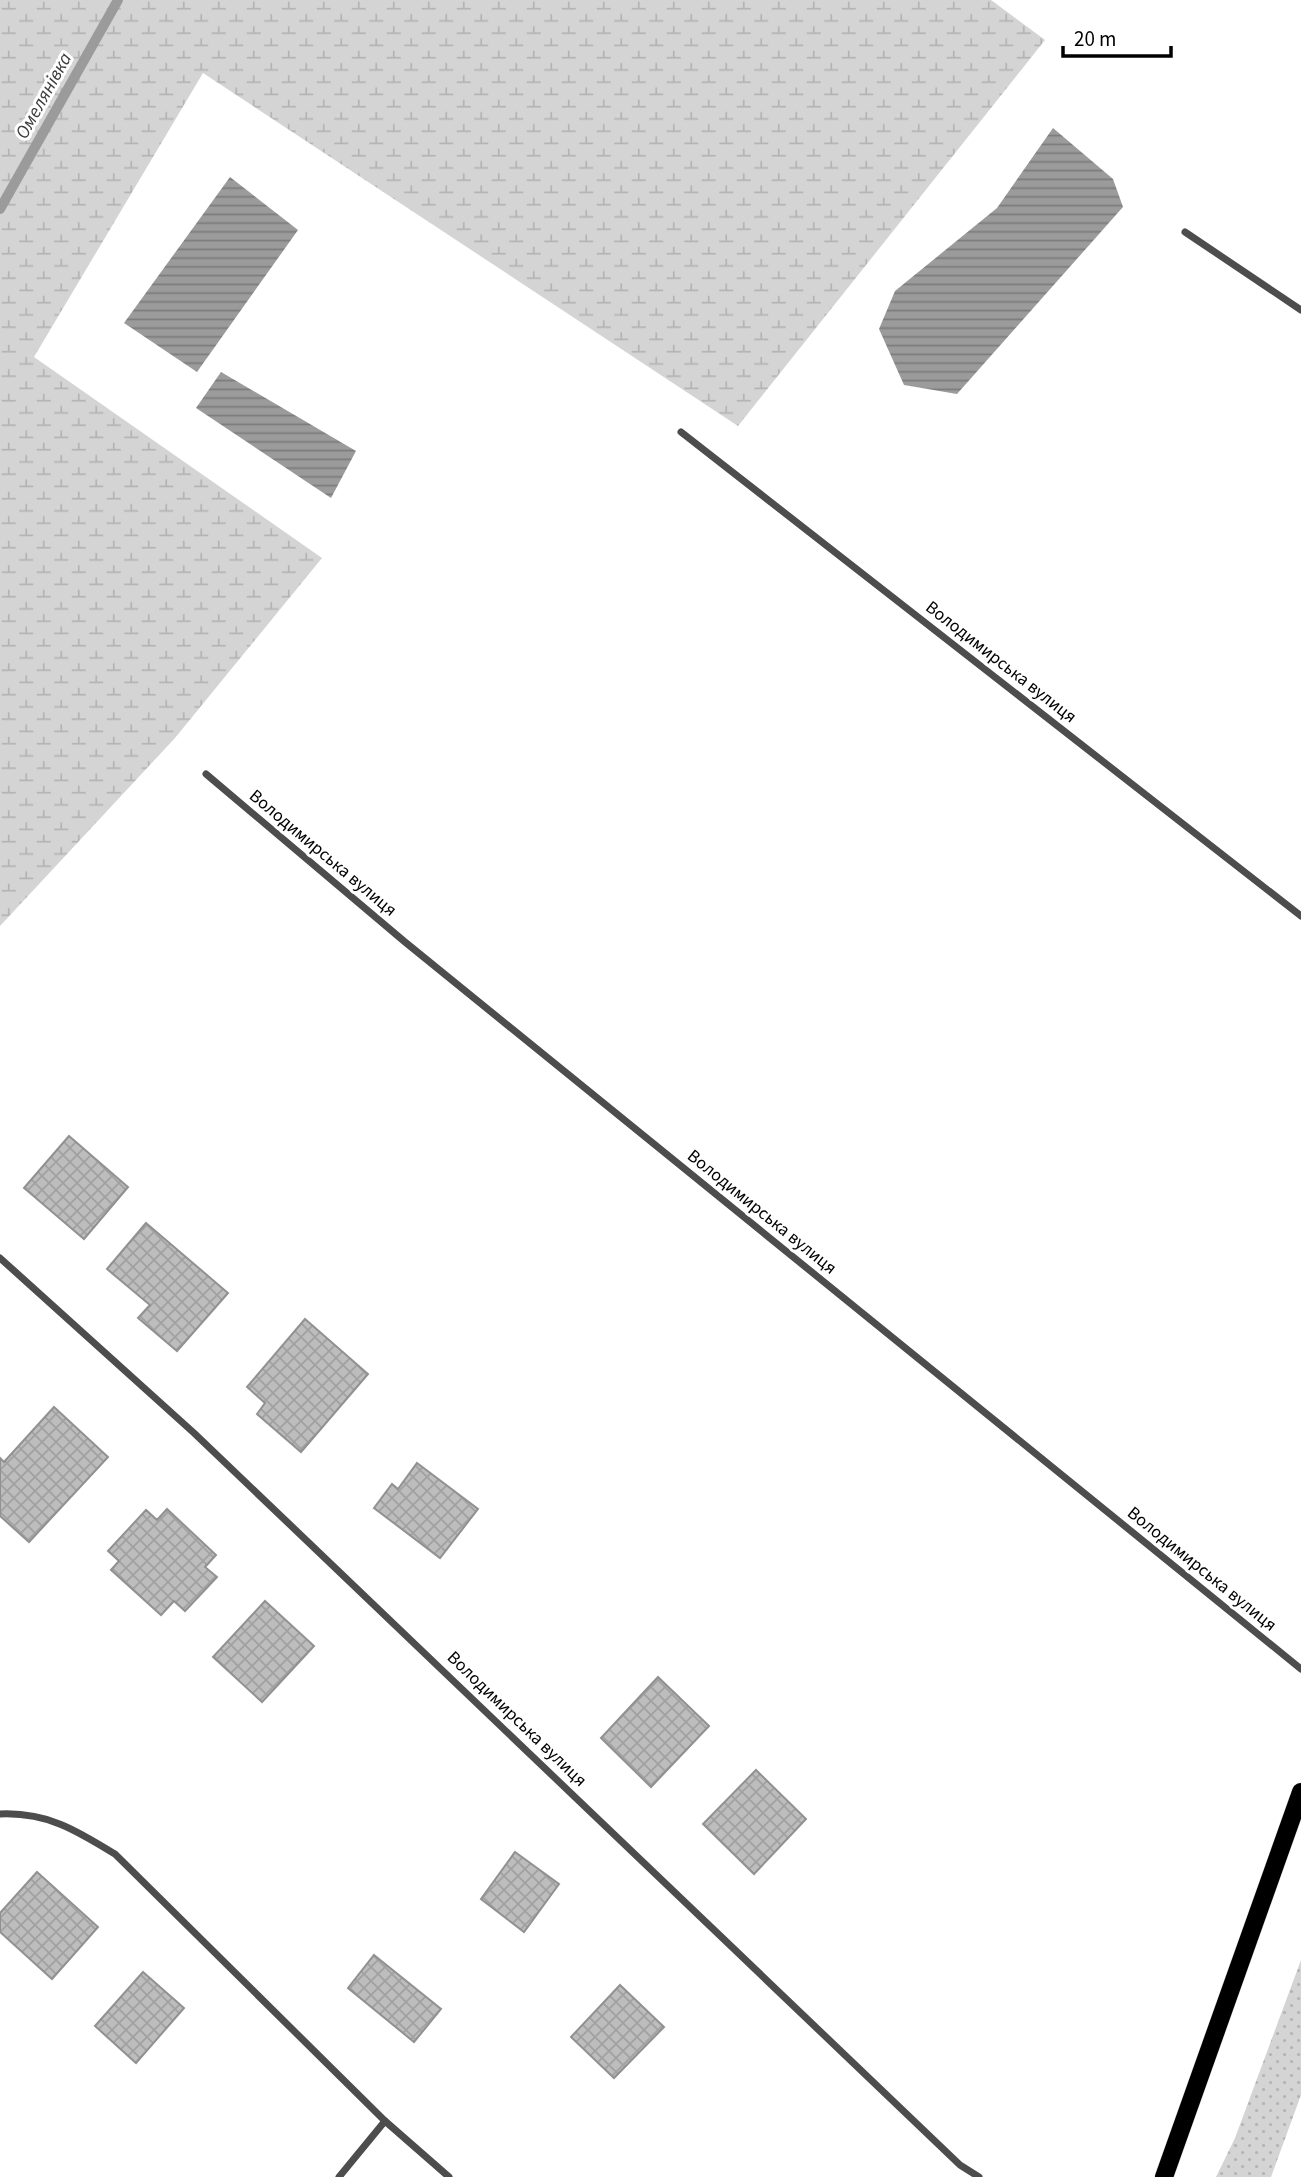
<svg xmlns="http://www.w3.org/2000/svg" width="1301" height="2177" viewBox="0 0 1301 2177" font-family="'Source Sans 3',sans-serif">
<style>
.green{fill:url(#green-dots)}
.wetland{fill:url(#wetland-marsh)}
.water{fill:url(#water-rules)}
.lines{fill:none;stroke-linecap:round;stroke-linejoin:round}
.stream{stroke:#9b9b9b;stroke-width:10}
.building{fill:url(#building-cross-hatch);stroke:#919191;stroke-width:2}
.primary-casing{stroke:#dbdbdb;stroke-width:19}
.minor{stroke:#4d4d4d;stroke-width:7}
.primary{stroke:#000;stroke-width:18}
.labels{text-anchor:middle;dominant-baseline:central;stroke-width:6;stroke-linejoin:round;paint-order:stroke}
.street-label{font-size:18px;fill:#000;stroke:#fff}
.water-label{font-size:19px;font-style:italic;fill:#3c3c3c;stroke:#fff}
</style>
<defs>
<pattern id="green-dots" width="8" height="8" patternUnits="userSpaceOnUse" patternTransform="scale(1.75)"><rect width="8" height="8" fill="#d4d4d4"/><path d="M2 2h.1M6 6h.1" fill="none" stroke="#b4b4b4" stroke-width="1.8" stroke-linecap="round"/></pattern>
<pattern id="wetland-marsh" width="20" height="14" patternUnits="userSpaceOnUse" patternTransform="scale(1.75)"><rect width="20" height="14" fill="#d4d4d4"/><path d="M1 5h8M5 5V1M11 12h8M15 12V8" fill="none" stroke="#b4b4b4"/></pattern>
<pattern id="water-rules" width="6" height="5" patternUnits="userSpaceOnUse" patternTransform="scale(1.75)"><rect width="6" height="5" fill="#9b9b9b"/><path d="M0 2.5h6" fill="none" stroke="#7c7c7c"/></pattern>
<pattern id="building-cross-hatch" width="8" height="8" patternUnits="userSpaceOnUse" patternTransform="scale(1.75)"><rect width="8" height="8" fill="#bdbdbd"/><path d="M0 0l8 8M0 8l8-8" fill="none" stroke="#a1a1a1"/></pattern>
</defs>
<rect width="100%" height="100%" fill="#fff"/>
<path class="green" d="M1301,1960V2095L1271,2177H1216L1235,2138Z"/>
<path class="wetland" d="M0,0H991L1045,40L738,426L203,73L34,357L322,558L175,738L0,926Z"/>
<g class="water">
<path d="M1053,128L1113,179L1123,207L957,394L904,385L879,329L895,291L997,208Z"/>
<path d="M230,177L298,230L197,372L124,323Z"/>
<path d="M221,372L356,451L331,498L196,408Z"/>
</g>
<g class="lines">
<path class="stream" d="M0,209L118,0"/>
</g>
<g class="building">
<path d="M69,1136L128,1187L84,1239L24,1188Z"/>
<path d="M146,1223L228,1293L177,1351L138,1318L150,1305L107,1269Z"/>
<path d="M305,1319L368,1374L301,1452L257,1414L265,1403L247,1387Z"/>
<path d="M54,1407L108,1457L29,1542L0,1516V1458L4,1462Z"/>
<path d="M417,1463L478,1509L440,1558L374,1508L392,1484L398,1489Z"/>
<path d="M167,1509L216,1555L205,1567L217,1577L185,1611L174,1601L161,1615L111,1570L119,1561L108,1551L146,1510L157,1520Z"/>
<path d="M265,1601L314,1646L262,1702L213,1657Z"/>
<path d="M658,1677L709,1726L651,1787L601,1738Z"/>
<path d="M756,1770L806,1819L754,1874L703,1824Z"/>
<path d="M515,1852L559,1884L524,1932L481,1899Z"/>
<path d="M37,1872L98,1927L52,1979L0,1932V1913Z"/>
<path d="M374,1955L441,2009L414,2042L348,1988Z"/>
<path d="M143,1972L184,2008L136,2063L95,2026Z"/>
<path d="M620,1985L664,2027L614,2078L571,2037Z"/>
</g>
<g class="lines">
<g class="primary-casing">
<path id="primary" d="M1164,2177L1301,1792"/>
</g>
<g class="minor">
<path d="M1185,232L1301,310"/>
<path d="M681,432L1301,916"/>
<path d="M206,774L405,942L1301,1669"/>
<path d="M0,1258L194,1433L960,2165L979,2177"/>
<path d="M0,1814C47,1812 76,1830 115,1854L385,2121"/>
<path d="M339,2177L385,2121L449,2177"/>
</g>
<use href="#primary" class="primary"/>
</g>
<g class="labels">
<g class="street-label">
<text transform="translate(1001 662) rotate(38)">Володимирська вулиця</text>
<text transform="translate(323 853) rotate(40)">Володимирська вулиця</text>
<text transform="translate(762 1212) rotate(39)">Володимирська вулиця</text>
<text transform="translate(1202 1569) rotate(39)">Володимирська вулиця</text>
<text transform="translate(517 1719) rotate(44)">Володимирська вулиця</text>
</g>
<g class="water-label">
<text transform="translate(44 96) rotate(-61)">Омелянівка</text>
</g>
</g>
<path d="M1063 46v10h108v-10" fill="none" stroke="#000000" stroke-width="3.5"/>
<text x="1074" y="46" font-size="21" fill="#000000" stroke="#ffffff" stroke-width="5" paint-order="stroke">20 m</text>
</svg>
